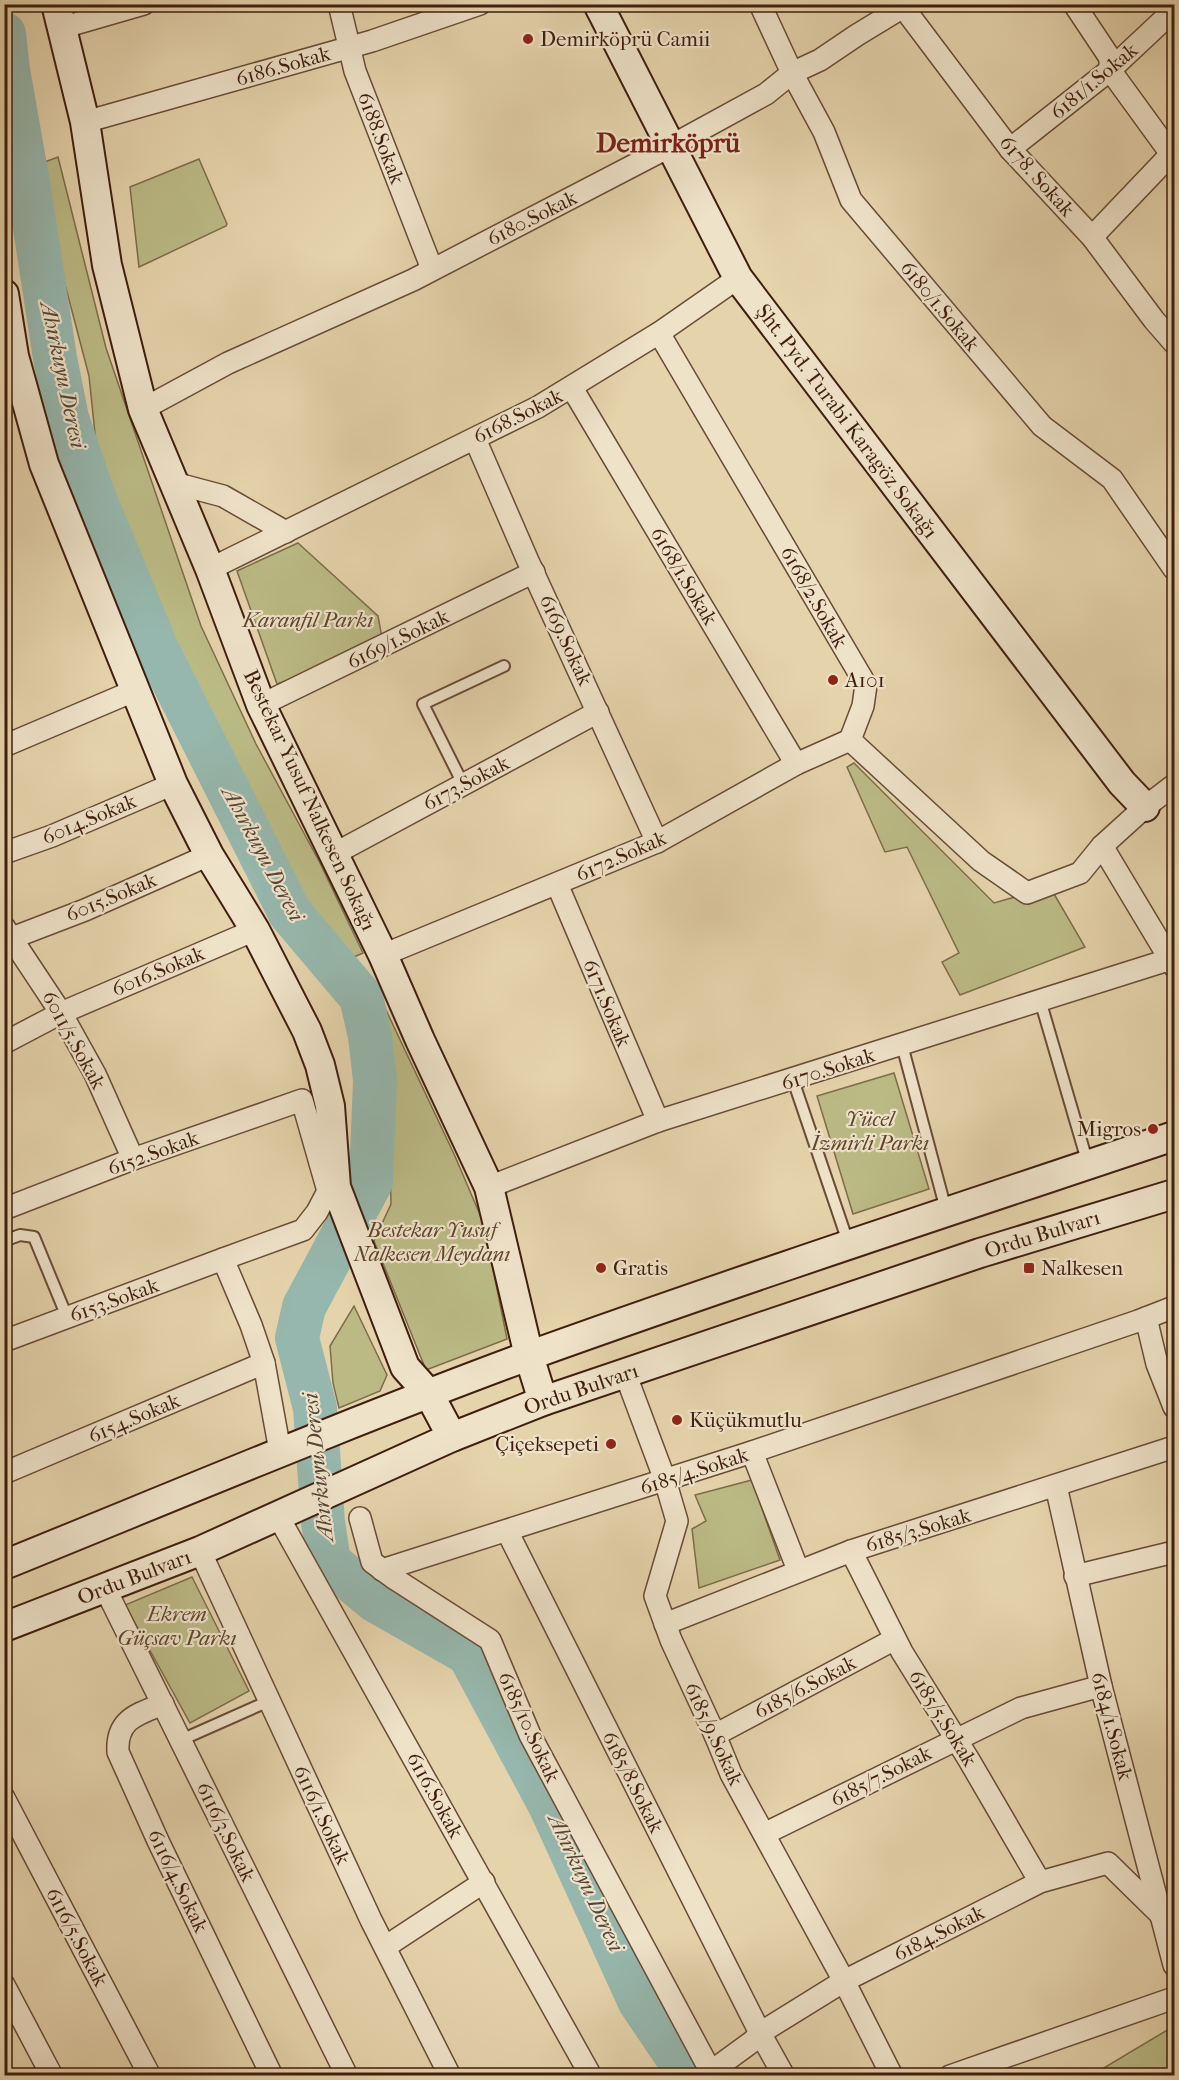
<svg xmlns="http://www.w3.org/2000/svg" width="1179" height="2080" viewBox="0 0 1179 2080" font-family="'IM FELL French Canon',serif">
<style>
.green{fill:#bbba85;stroke:#7e6c4a;stroke-width:1.5}
.lines{fill:none;stroke-linecap:round;stroke-linejoin:round}
.river{stroke:#96b7ad;stroke-width:44}
.lane-casing{stroke:#694b36;stroke-width:14}
.street-casing{stroke:#694b36;stroke-width:24}
.secondary-casing{stroke:#401e0f;stroke-width:32}
.lane{stroke:#eee2c9;stroke-width:10}
.street{stroke:#eee2c9;stroke-width:21}
.secondary{stroke:#eee2c9;stroke-width:28}
.poi-dot{fill:#8f2418;stroke:#eee2c9;stroke-width:2}
.labels{text-anchor:middle;dominant-baseline:central;stroke-width:4.5;stroke-linejoin:round;paint-order:stroke}
.poi-label{font-size:21px;fill:#401e0f;stroke:#eee2c9;text-anchor:start}
.street-label{font-size:21px;fill:#401e0f;stroke:#eee2c9}
.park-label{font-size:21px;font-style:italic;fill:#5f452c;stroke:#eee2c9}
.water-label{font-size:22px;font-style:italic;fill:#564436;stroke:#eee2c9}
.district-label{font-size:27px;font-weight:bold;fill:#7a1f14;stroke:#eee2c9}
</style>
<rect width="100%" height="100%" fill="#e5d3ac"/>
<filter id="stains"><feTurbulence type="fractalNoise" baseFrequency=".00333" numOctaves="4"/><feColorMatrix values="0 0 0 0 .2 0 0 0 0 .09 0 0 0 0 .02 0 0 0 .5 -.17"/></filter>
<radialGradient id="worn" r=".72"><stop offset=".6" stop-color="#630" stop-opacity="0"/><stop offset="1" stop-color="#630" stop-opacity=".3"/></radialGradient>
<g class="green">
<path d="M58,157L106,348L201,626L256,744L320,863L363,953L349,959L303,905L249,811L212,729L97,453L89,376L34,166Z"/>
<path d="M199,159L227,224L226,226L139,267L130,187Z"/>
<path d="M298,543L378,616L382,638L324,668L277,684L237,571Z"/>
<path d="M854,763L994,903L1050,887L1085,947L960,995L942,962L959,953L907,847L885,852L847,767Z"/>
<path d="M371,1001L386,1010L454,1154L484,1224L507,1339L426,1370L374,1241L391,1204L388,1061Z"/>
<path d="M894,1073L929,1189L853,1214L817,1096Z"/>
<path d="M354,1306L387,1375L380,1391L339,1408L333,1383L330,1346Z"/>
<path d="M752,1480L780,1560L699,1588L692,1529L706,1521L695,1495Z"/>
<path d="M192,1577L249,1691L190,1723L125,1605Z"/>
<path d="M1174,2026V2075H1092Z"/>
</g>
<g class="lines">
<path class="river" d="M4,34L8,70L29,189L55,358L67,418L92,492L156,647L290,913L361,997L370,1036L375,1080L371,1182L304,1307L297,1338L315,1408L323,1522L329,1562L376,1601L469,1654L550,1805L640,2002L690,2076"/>
<g class="lane-casing">
<g id="lane">
<path d="M463,784L423,704L504,666"/>
<path d="M1040,1000L1088,1164"/>
<path d="M902,1045L946,1210"/>
<path d="M793,1080L849,1245"/>
<path d="M4,1241L20,1235L34,1237L67,1317"/>
<path d="M181,1740L269,1701"/>
</g>
</g>
<g class="street-casing">
<g id="street">
<path d="M339,4L355,71L432,269"/>
<path d="M760,4L792,73L824,132L851,200L1042,426L1112,479L1174,569"/>
<path d="M1074,4L1110,58V70L1174,158"/>
<path d="M903,7L1010,149L1092,237L1154,320L1174,343"/>
<path d="M61,28L144,4"/>
<path d="M85,122L372,41L480,4"/>
<path d="M1010,149L1110,70L1174,10"/>
<path d="M1092,237L1174,151"/>
<path d="M659,333L866,685L863,706L850,740"/>
<path d="M572,388L796,764"/>
<path d="M143,409L228,363L413,280L669,147L766,94L792,73L820,60L857,35L908,4"/>
<path d="M475,439L528,561L657,842"/>
<path d="M174,483L223,496L286,532"/>
<path d="M210,569L538,407L659,333L738,278"/>
<path d="M261,705L534,572"/>
<path d="M850,740L981,861L1027,893L1080,873L1102,846L1145,807L1174,785"/>
<path d="M4,746L136,690"/>
<path d="M1102,846L1174,966"/>
<path d="M4,853L52,836L173,784"/>
<path d="M334,854L598,712"/>
<path d="M557,884L658,1121"/>
<path d="M4,927L61,1013L95,1074L133,1159"/>
<path d="M12,938L85,910L209,855"/>
<path d="M383,955L657,842L796,764L850,740"/>
<path d="M4,1043L61,1013L255,930"/>
<path d="M489,1187L658,1121L1171,959"/>
<path d="M4,1209L133,1159L302,1100L328,1191L317,1212L303,1230L223,1259L251,1325L264,1363L280,1451"/>
<path d="M1146,1318L1157,1364L1174,1407"/>
<path d="M4,1341L223,1259"/>
<path d="M625,1373L665,1480L677,1521L655,1596L671,1640L715,1735L731,1774L844,1981L892,2076"/>
<path d="M752,1452L798,1570"/>
<path d="M4,1473L264,1363"/>
<path d="M1056,1486L1101,1686L1174,1965"/>
<path d="M278,1516L591,2076"/>
<path d="M360,1518L372,1562L395,1579L490,1640L530,1735L711,2072"/>
<path d="M507,1531L760,2033L784,2076"/>
<path d="M200,1551L371,1920L450,2076"/>
<path d="M851,1551L902,1652L969,1760L1040,1882"/>
<path d="M382,1570L752,1452L1138,1321L1174,1307"/>
<path d="M1075,1576L1174,1552"/>
<path d="M105,1588L347,2076"/>
<path d="M665,1624L851,1551L1174,1447"/>
<path d="M163,1704C138,1714 116,1719 118,1752L159,1843L272,2076"/>
<path d="M715,1735L895,1639"/>
<path d="M4,1798L150,2076"/>
<path d="M764,1834L1021,1708L1101,1686"/>
<path d="M385,1947L484,1882"/>
<path d="M4,1985L52,2076"/>
<path d="M705,2076L753,2041L760,2033L844,1981L1040,1882L1108,1863L1161,1915L1174,1925"/>
<path d="M950,2076L1174,1998"/>
</g>
</g>
<g class="secondary-casing">
<g id="secondary">
<path d="M56,4L85,122L107,265L143,409L210,569L261,705L383,955L420,1040L489,1187L529,1356L543,1401"/>
<path d="M598,4L738,278L1122,783L1145,807"/>
<path d="M4,294L14,356L44,464L173,784L209,855L255,930L307,1031L320,1065L330,1106L336,1187L405,1367L429,1394L452,1437"/>
<path d="M4,1565C179,1494 352,1421 528,1356C742,1279 959,1208 1174,1136"/>
<path d="M4,1627L200,1551L452,1437L543,1401L980,1253L1174,1194"/>
</g>
</g>
<use href="#lane" class="lane"/>
<use href="#street" class="street"/>
<use href="#secondary" class="secondary"/>
</g>
<g class="poi-dot">
<circle cx="528" cy="39" r="6"/>
<circle cx="833" cy="680" r="6"/>
<circle cx="1153" cy="1129" r="6"/>
<circle cx="601" cy="1268" r="6"/>
<rect x="1023" y="1262" width="12" height="12" rx="3"/>
<circle cx="677" cy="1420" r="6"/>
<circle cx="611" cy="1444" r="6"/>
</g>
<g class="labels">
<g class="poi-label">
<text x="540" y="39">Demirköprü Camii</text>
<text x="845" y="680">A101</text>
<text x="1141" y="1129" text-anchor="end">Migros</text>
<text x="613" y="1268">Gratis</text>
<text x="1041" y="1268">Nalkesen</text>
<text x="689" y="1420">Küçükmutlu</text>
<text x="599" y="1444" text-anchor="end">Çiçeksepeti</text>
</g>
<g class="street-label">
<text transform="translate(283 66) rotate(-16)">6186.Sokak</text>
<text transform="translate(1094 81) rotate(-40)">6181/1.Sokak</text>
<text transform="translate(381 138) rotate(69)">6188.Sokak</text>
<text transform="translate(1037 176) rotate(48)">6178. Sokak</text>
<text transform="translate(532 218) rotate(-27)">6180.Sokak</text>
<text transform="translate(940 306) rotate(50)">6180/1.Sokak</text>
<text transform="translate(518 416) rotate(-27)">6168.Sokak</text>
<text transform="translate(847 421) rotate(53)">Şht. Pyd. Turabi Karagöz Sokağı</text>
<text transform="translate(684 576) rotate(59)">6168/1.Sokak</text>
<text transform="translate(814 597) rotate(60)">6168/2.Sokak</text>
<text transform="translate(398 639) rotate(-26)">6169/1.Sokak</text>
<text transform="translate(566 640) rotate(65)">6169.Sokak</text>
<text transform="translate(466 783) rotate(-28)">6173.Sokak</text>
<text transform="translate(310 800) rotate(65)">Bestekar Yusuf Nalkesen Sokağı</text>
<text transform="translate(89 819) rotate(-23)">6014.Sokak</text>
<text transform="translate(621 856) rotate(-24)">6172.Sokak</text>
<text transform="translate(111 897) rotate(-23)">6015.Sokak</text>
<text transform="translate(158 971) rotate(-23)">6016.Sokak</text>
<text transform="translate(607 1003) rotate(67)">6171.Sokak</text>
<text transform="translate(74 1040) rotate(61)">6011/5.Sokak</text>
<text transform="translate(828 1069) rotate(-18)">6170.Sokak</text>
<text transform="translate(153 1153) rotate(-20)">6152.Sokak</text>
<text transform="translate(1042 1234) rotate(-17)">Ordu Bulvarı</text>
<text transform="translate(114 1300) rotate(-20)">6153.Sokak</text>
<text transform="translate(581 1389) rotate(-19)">Ordu Bulvarı</text>
<text transform="translate(134 1418) rotate(-23)">6154.Sokak</text>
<text transform="translate(694 1471) rotate(-18)">6185/4.Sokak</text>
<text transform="translate(918 1530) rotate(-17)">6185/3.Sokak</text>
<text transform="translate(134 1577) rotate(-21)">Ordu Bulvarı</text>
<text transform="translate(805 1687) rotate(-28)">6185/6.Sokak</text>
<text transform="translate(943 1718) rotate(58)">6185/5.Sokak</text>
<text transform="translate(1112 1726) rotate(75)">6184/1.Sokak</text>
<text transform="translate(529 1727) rotate(65)">6185/10.Sokak</text>
<text transform="translate(714 1734) rotate(65)">6185/9.Sokak</text>
<text transform="translate(881 1776) rotate(-27)">6185/7.Sokak</text>
<text transform="translate(633 1782) rotate(63)">6185/8.Sokak</text>
<text transform="translate(435 1795) rotate(61)">6116.Sokak</text>
<text transform="translate(322 1815) rotate(65)">6116/1.Sokak</text>
<text transform="translate(226 1832) rotate(64)">6116/3.Sokak</text>
<text transform="translate(178 1881) rotate(64)">6116/4.Sokak</text>
<text transform="translate(939 1933) rotate(-27)">6184.Sokak</text>
<text transform="translate(77 1937) rotate(62)">6116/5.Sokak</text>
</g>
<g class="park-label">
<text x="308" y="620">Karanfil Parkı</text>
<text x="870" y="1119">Yücel<tspan x="870" dy="24">İzmirli Parkı</tspan></text>
<text x="432" y="1230">Bestekar Yusuf<tspan x="432" dy="24">Nalkesen Meydanı</tspan></text>
<text x="177" y="1614">Ekrem<tspan x="177" dy="24">Güçsav Parkı</tspan></text>
</g>
<g class="water-label">
<text transform="translate(63 375) rotate(78)">Ahırkuyu Deresi</text>
<text transform="translate(263 854) rotate(62)">Ahırkuyu Deresi</text>
<text transform="translate(318 1467) rotate(-96)">Ahırkuyu Deresi</text>
<text transform="translate(586 1883) rotate(65)">Ahırkuyu Deresi</text>
</g>
<g class="district-label">
<text x="668" y="143">Demirköprü</text>
</g>
</g>
<rect width="1179" height="2080" fill="none" stroke="#e5d3ac" stroke-width="24"/>
<rect x="6" y="6" width="1167" height="2068" fill="none" stroke="#401e0f" stroke-width="3"/>
<rect x="12" y="12" width="1155" height="2056" fill="none" stroke="#401e0f" stroke-width="1.5"/>
<rect width="100%" height="100%" filter="url(#stains)"/>
<rect width="100%" height="100%" fill="url(#worn)"/>
</svg>
